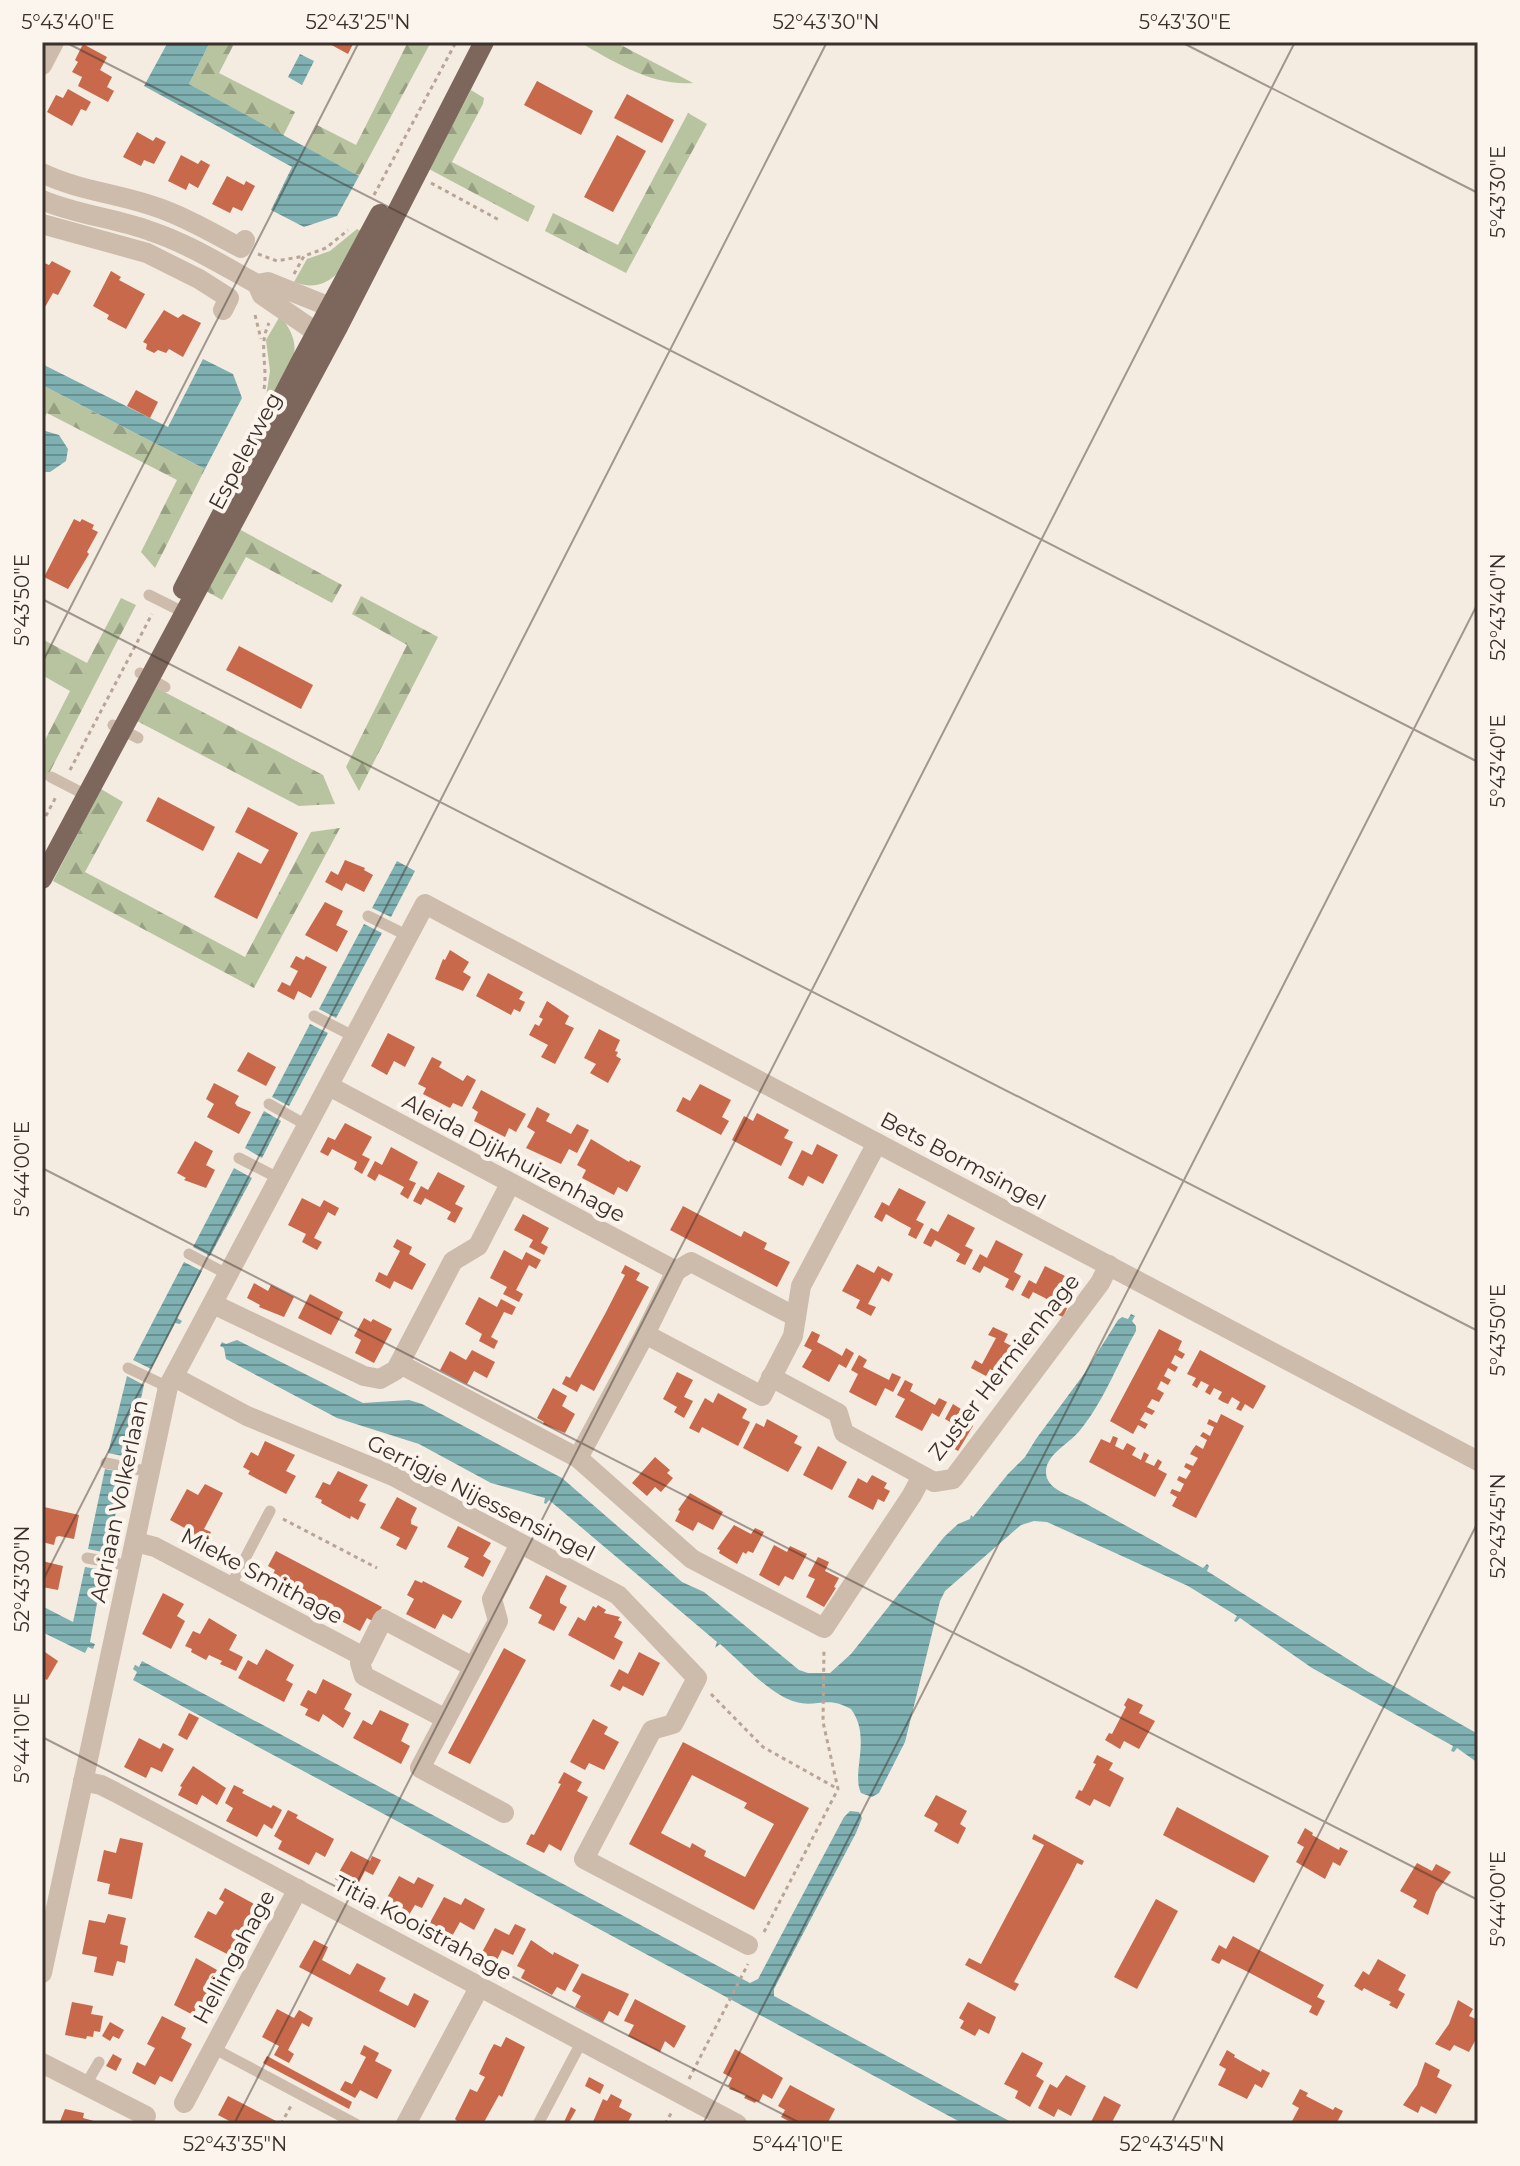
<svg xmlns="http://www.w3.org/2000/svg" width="1520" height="2166" viewBox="0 0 1520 2166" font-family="Montserrat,sans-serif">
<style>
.grass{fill:#b8c4a0}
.forest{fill:url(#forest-firs)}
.water{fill:url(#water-rules)}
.building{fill:#c8694b;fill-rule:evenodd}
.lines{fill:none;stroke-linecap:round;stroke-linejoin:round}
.path{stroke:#b9a596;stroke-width:3;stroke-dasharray:4 4;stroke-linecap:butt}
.service{stroke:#cdbbac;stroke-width:11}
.minor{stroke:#cdbbac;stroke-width:20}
.primary{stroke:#7d675c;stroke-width:20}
.ticks{fill:none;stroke:#3b302b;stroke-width:2;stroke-opacity:0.45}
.labels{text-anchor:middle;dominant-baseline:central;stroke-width:8;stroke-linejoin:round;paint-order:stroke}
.street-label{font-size:22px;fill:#3b302b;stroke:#fbf5ee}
.neatline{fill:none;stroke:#3b302b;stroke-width:3}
.ticks-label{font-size:20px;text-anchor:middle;fill:#3b302b}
</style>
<defs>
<pattern id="forest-firs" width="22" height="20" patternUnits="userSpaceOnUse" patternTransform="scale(2)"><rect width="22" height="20" fill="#b8c4a0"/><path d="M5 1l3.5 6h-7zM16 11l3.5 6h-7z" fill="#97a083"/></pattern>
<pattern id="water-rules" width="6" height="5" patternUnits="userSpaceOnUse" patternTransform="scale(2)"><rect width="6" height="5" fill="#7fb0b2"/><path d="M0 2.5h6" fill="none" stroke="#699091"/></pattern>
</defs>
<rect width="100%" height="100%" fill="#f4ebe1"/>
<g class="grass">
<path d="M357,229L365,233C348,260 332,297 294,282L307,259L330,251Z"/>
<path d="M280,316C309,350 289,371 271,406L265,403L270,371L266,340Z"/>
</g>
<g class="forest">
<path d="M210,42H235L219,73L295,112L283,136L189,84Z"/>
<path d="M408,42H431L359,176L306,148L317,125L356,145Z"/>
<path d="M579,42H615L693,83C651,86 615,62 579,42Z"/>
<path d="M471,90L484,98L483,104L452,162L535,206L528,222L429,169Z"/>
<path d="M688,113L707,124L626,273L545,231L553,213L618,245Z"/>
<path d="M42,385L205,469L155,568L141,552L177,480L47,413L42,421Z"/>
<path d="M239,529L342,585L332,603L246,557L222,600L206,591Z"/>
<path d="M361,596L438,637L359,791L346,767L407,645L352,614Z"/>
<path d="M121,598L136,605L42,787V746L70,691L42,675V639L87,663Z"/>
<path d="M155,687L323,775L335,804L299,806L137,721Z"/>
<path d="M101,789L123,802L85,872L245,957L311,832L340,828L254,988L53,881Z"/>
</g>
<g class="water">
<path d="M168,42H210L189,84L359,176L337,216L304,227L271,210L292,167L144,86Z"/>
<path d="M300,54L314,61L302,85L288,77Z"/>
<path d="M203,359L233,374L242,398L205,469L42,385V364L168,427Z"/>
<path d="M42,430L59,435L68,449L66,461L50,472H42Z"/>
<path d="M397,861L415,871L391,917L372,908Z"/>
<path d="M364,924L382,933L336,1018L319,1009Z"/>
<path d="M310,1024L328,1033L289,1106L272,1097Z"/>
<path d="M264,1111L281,1121L262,1158L245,1148Z"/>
<path d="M234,1168L252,1178L210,1256L193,1247Z"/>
<path d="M184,1262L202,1271L177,1318L182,1321L180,1324L175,1323L151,1369L133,1360Z"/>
<path d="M1131,1314L1135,1316L1132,1321L1136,1326V1331C1119,1361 1102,1404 1081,1429C1071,1443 1047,1453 1046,1471C1045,1489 1069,1495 1081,1501L1203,1568L1207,1564L1209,1566L1207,1571L1367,1671L1478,1734V1763L1457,1748L1454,1752L1451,1751L1453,1746L1312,1668L1240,1618L1236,1622L1234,1621L1237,1616L1188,1586L1047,1522L1034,1521L1021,1525L945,1591L940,1601L905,1742L879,1793L872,1797L861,1793C851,1773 872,1737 851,1709C826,1695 817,1708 796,1702C771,1696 740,1661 720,1644L715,1648L717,1642L549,1500L546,1504L544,1503L545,1498L491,1483L419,1444L337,1418L226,1359L224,1348L220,1346L222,1342L226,1344L237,1340L363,1403L409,1400L422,1404L562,1478L682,1582L704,1592L799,1670L808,1673H830L851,1654L944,1537L958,1524L970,1519L971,1515L973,1517L1008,1474L1025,1457L1036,1439L1084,1374L1118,1320L1122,1317L1128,1319Z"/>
<path d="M127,1376L144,1385L128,1457L108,1453Z"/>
<path d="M105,1469L125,1473L111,1534L117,1535L111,1537L107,1553L88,1549Z"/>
<path d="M85,1567L103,1570L90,1642L95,1644L93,1649L88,1647L85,1653L42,1632V1606L73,1622Z"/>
<path d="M142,1661L750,1983L758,1979L844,1817L850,1811L859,1812L862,1818L856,1833L774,1989V1996L1015,2124H964L133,1680L137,1672L133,1669L135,1665L139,1667Z"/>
</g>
<g class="building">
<path d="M326,42H354L348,54Z"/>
<path d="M83,44L107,57L100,70L112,77L107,87L114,91L108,102L78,86L82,77L72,72L78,62L75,60Z"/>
<path d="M537,81L593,111L581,135L524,105Z"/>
<path d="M68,89L91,102L86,111L81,109L72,126L47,112L56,95L63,98Z"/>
<path d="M627,94L674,120L662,143L614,118Z"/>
<path d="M137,132L153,141L156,137L166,142L154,164L144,160L141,166L123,157Z"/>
<path d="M617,135L646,151L613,212L584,197Z"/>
<path d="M181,155L198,164L201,160L210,165L198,188L189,183L186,190L168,181Z"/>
<path d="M227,176L244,185L246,181L255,186L242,211L233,207L230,213L212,204Z"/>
<path d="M52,261L71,271L58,295L53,293L45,307L42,305V262L49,265Z"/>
<path d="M111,271L121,277L119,280L145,294L126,329L107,319L109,315L93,306Z"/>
<path d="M164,310L178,318L183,314L201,323L183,357L169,349L166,353L158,350L154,353L146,349L147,344L143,342Z"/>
<path d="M136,390L158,402L150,418L127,406Z"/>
<path d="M74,519L80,522L82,519L94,525L92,529L98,532L87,552L89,554L68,589L44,577Z"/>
<path d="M239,646L313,685L301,709L226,670Z"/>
<path d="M158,797L215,827L203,851L146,821Z"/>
<path d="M248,807L298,833L257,919L214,897L238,852L261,864L269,850L235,832Z"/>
<path d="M345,860L365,868L364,870L373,875L364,892L346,883L342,891L325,882L331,871L338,875Z"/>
<path d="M325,902L343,911L336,925L348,931L337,952L305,935Z"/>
<path d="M450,950L469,962L463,972L471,977L463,991L435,979L443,959L445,960Z"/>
<path d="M296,956L304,960L306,956L327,967L311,998L298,991L294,1000L277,991L282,982L290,986L298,971L290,967Z"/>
<path d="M488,973L523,992L519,999L525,1002L520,1012L514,1009L511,1015L476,996Z"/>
<path d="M547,1001L569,1016L565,1024L574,1028L555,1064L541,1057L548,1045L529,1035L535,1024L539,1026L543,1019L539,1017Z"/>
<path d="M599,1029L620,1040L615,1051L618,1052L616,1056L621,1059L608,1083L590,1073L596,1064L584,1058Z"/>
<path d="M388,1033L415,1047L405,1067L394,1061L387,1075L371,1066Z"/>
<path d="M248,1052L276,1067L266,1086L237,1071Z"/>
<path d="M432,1057L442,1062L439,1067L463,1081L467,1075L476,1080L462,1107L453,1103L450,1108L423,1094L426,1088L418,1084Z"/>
<path d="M214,1083L239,1096L235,1103L237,1106L251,1112L239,1134L207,1117L214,1104L206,1099Z"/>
<path d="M700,1084L731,1100L722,1117L729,1121L721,1135L676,1111L683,1097L690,1101Z"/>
<path d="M481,1090L526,1114L516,1132L509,1128L505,1137L474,1121L478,1112L472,1108Z"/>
<path d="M537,1107L550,1114L546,1121L571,1134L577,1124L589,1130L577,1153L569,1149L561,1164L526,1148L535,1132L527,1127Z"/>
<path d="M757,1113L789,1130L784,1138L793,1142L781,1166L732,1140L744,1116L753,1121Z"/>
<path d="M345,1123L372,1137L362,1155L370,1159L362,1174L354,1169L357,1162L332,1149L328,1156L320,1152L328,1137L335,1140Z"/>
<path d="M591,1139L629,1162L630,1160L641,1166L627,1192L618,1187L614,1195L582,1178L586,1170L577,1165Z"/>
<path d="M195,1141L213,1151L206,1165L215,1170L206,1188L184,1180L186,1178L177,1173Z"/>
<path d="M817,1144L838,1155L823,1184L808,1176L803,1186L788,1178L802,1150L812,1155Z"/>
<path d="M391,1147L418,1162L409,1180L416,1183L408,1199L400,1194L404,1187L391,1180L379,1174L375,1181L367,1176L375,1161L382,1165Z"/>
<path d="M438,1172L465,1186L455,1204L463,1208L455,1223L447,1219L451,1212L425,1198L421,1205L413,1201L421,1186L428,1190Z"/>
<path d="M899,1188L926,1202L916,1220L924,1224L916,1239L908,1235L911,1228L898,1221L886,1214L882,1222L874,1217L882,1202L889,1206Z"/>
<path d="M302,1198L320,1207L324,1200L339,1208L335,1216L328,1212L314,1238L322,1242L317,1250L302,1242L306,1234L288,1225Z"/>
<path d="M683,1206L741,1237L744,1231L767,1243L764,1249L790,1262L777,1287L670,1230Z"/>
<path d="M523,1214L549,1228L541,1243L548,1247L544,1255L529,1247L533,1240L514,1230Z"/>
<path d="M948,1214L975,1228L965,1246L973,1250L965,1265L956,1261L960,1254L948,1247L935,1240L931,1247L923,1243L931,1228L938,1232Z"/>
<path d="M397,1239L412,1247L409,1254L426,1264L412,1290L394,1281L390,1289L375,1281L379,1272L387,1276L400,1251L393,1247Z"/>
<path d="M996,1240L1023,1254L1014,1272L1021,1276L1013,1291L1005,1287L1009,1279L984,1266L980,1273L972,1269L980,1254L987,1258Z"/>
<path d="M504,1250L522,1260L526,1252L541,1260L536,1269L529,1265L516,1290L523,1294L519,1302L503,1294L507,1287L490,1278Z"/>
<path d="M857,1264L874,1273L878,1266L893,1274L889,1282L882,1278L868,1304L876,1307L871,1316L856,1308L860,1300L842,1291Z"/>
<path d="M625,1265L640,1273L636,1280L649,1287L594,1391L581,1384L577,1392L562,1384L566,1376L570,1378L605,1314L625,1275L621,1273Z"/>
<path d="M1045,1266L1073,1280L1063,1298L1070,1302L1063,1317L1054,1313L1058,1306L1045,1298L1033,1292L1029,1299L1021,1295L1029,1280L1036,1284Z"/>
<path d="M254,1283L268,1291L271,1285L294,1297L284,1317L259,1307L260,1305L247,1298Z"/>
<path d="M310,1294L343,1312L331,1335L298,1318Z"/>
<path d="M479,1297L497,1307L501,1299L516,1307L512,1315L504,1312L491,1337L498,1341L494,1349L479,1341L482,1334L465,1324Z"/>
<path d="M364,1318L371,1322L373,1319L392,1329L374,1363L355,1353L361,1340L354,1336Z"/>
<path d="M993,1327L1008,1334L1004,1342L1021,1351L1007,1378L990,1369L986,1376L971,1368L975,1360L982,1364L996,1338L988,1335Z"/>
<path d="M1159,1329L1182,1341L1178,1350L1185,1354L1182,1359L1175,1355L1171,1363L1178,1367L1175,1372L1168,1368L1164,1376L1171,1380L1168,1385L1161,1381L1157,1389L1164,1393L1159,1402L1152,1399L1147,1407L1155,1411L1152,1415L1145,1412L1140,1420L1148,1424L1145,1429L1138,1425L1133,1434L1110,1421Z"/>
<path d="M812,1331L820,1335L817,1342L830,1349L842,1356L846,1348L854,1353L846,1368L839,1364L829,1382L802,1367L812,1350L804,1346Z"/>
<path d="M472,1350L495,1362L487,1378L474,1371L467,1384L440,1370L450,1351L466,1360Z"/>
<path d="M1200,1350L1266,1386L1253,1409L1245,1404L1241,1411L1236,1409L1240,1402L1232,1397L1228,1404L1223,1402L1218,1399L1222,1392L1214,1388L1210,1395L1205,1392L1209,1385L1201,1381L1197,1388L1192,1385L1196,1378L1187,1374Z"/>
<path d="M859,1355L867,1360L863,1367L889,1380L892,1373L901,1377L893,1392L885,1388L876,1406L849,1392L858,1374L851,1370Z"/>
<path d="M677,1372L693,1380L684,1397L693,1401L684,1418L674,1412L677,1407L663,1399Z"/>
<path d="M905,1380L913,1384L910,1391L935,1405L939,1398L947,1402L939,1417L932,1413L922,1431L895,1417L905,1399L897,1395Z"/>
<path d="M553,1388L567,1396L562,1406L575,1414L565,1433L543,1424L544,1422L537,1418Z"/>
<path d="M718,1393L747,1409L742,1418L750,1422L738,1446L702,1427L699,1433L689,1428L705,1398L713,1403Z"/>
<path d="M953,1404L961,1409L957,1416L973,1426L958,1451L942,1442L952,1423L945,1419Z"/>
<path d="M1221,1414L1244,1426L1196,1518L1172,1506L1177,1497L1170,1493L1172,1489L1180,1492L1184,1484L1177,1480L1179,1476L1186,1479L1191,1471L1184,1467L1186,1463L1193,1466L1198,1458L1190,1454L1193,1449L1196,1445L1203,1449L1207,1440L1200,1436L1203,1432L1210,1436L1214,1427L1207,1424L1209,1419L1217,1423Z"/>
<path d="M767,1419L798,1436L794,1443L802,1447L788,1472L743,1448L756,1423L764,1427Z"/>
<path d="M1113,1436L1118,1438L1115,1446L1123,1450L1127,1443L1136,1448L1132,1455L1141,1460L1144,1452L1149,1455L1145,1462L1154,1466L1158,1459L1162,1462L1158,1469L1167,1474L1155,1497L1089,1462L1101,1439L1110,1443Z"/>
<path d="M265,1441L295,1455L286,1471L296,1476L286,1494L248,1474L250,1471L243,1467L251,1452L258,1456Z"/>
<path d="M818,1446L847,1462L832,1490L803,1475Z"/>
<path d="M655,1457L670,1470L667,1473L673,1478L661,1492L655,1487L647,1496L632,1483Z"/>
<path d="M338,1471L368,1485L359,1501L366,1504L358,1520L351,1516L350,1519L321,1503L322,1500L315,1497L323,1482L330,1485Z"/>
<path d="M872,1475L887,1483L884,1488L890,1491L884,1502L878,1499L873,1510L848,1497L858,1478L867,1483Z"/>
<path d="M205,1484L223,1493L204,1529L211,1532L202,1551L185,1542L190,1531L170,1520L187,1489L198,1495Z"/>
<path d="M690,1493L723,1512L713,1530L698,1522L693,1531L675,1521L680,1511L678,1510Z"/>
<path d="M397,1497L417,1508L411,1520V1524L418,1527L406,1550L396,1545L400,1538L380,1528Z"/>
<path d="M44,1507L79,1515L74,1539L59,1536L56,1537L54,1545L42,1542Z"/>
<path d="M734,1525L751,1534L755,1528L764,1532L753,1553L748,1551L746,1554L743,1552L737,1564L719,1553L720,1550L717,1549Z"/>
<path d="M458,1526L491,1543L483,1556L491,1561L483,1577L464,1567L469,1558L447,1547Z"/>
<path d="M774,1545L787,1552L790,1546L807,1554L793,1580L785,1576L779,1586L759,1575Z"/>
<path d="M276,1551L382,1607L374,1622L367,1618L360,1631L269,1583L275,1570L268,1566Z"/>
<path d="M818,1557L829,1562L825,1571L839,1578L834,1587L836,1588L824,1607L806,1597L815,1579L808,1576Z"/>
<path d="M42,1561L63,1566L58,1590L42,1587Z"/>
<path d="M546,1575L567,1586L560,1599V1603L567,1607L554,1631L538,1623L542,1615L529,1608Z"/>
<path d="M415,1580L422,1583L423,1581L462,1601L452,1619L443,1614L435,1629L406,1614L414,1599L407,1595Z"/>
<path d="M163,1593L184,1604L177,1616L185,1621L171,1649L142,1634Z"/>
<path d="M598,1605L606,1610L604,1613L620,1617L618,1620L622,1622L614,1637L623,1642L614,1660L568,1635L578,1617L585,1621L593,1606L596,1608Z"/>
<path d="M209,1618L237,1635L229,1650L243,1657L236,1671L220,1664L222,1661L209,1655L206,1660L191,1652L192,1649L185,1646L193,1631L200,1634Z"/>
<path d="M504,1648L526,1660L470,1764L448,1753Z"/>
<path d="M266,1649L294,1665L286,1680L293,1684L284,1702L238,1678L248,1660L257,1665Z"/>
<path d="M42,1650L58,1661L47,1680L42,1677Z"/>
<path d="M639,1652L660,1663L643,1696L623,1686L620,1691L610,1686L619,1669L628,1674Z"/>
<path d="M323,1679L352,1694L344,1709L351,1713L343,1728L323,1714L319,1722L305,1715L308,1709L300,1705L308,1690L316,1694Z"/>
<path d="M1128,1698L1143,1705L1139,1713L1155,1721L1139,1749L1124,1741L1120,1749L1105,1740L1109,1733L1112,1734L1126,1707L1124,1705Z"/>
<path d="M380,1710L409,1724L401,1741L410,1746L401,1764L353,1738L363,1720L372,1725Z"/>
<path d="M189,1713L199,1718L187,1740L178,1735Z"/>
<path d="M593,1719L608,1727L604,1734L619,1742L604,1770L589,1763L585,1770L570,1762Z"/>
<path d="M139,1738L160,1749L163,1743L174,1749L162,1772L151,1767L146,1778L124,1767Z"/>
<path d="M683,1742L809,1808L754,1910L629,1844ZM692,1775L747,1803L744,1808L774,1824L745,1877L704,1856L706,1851L692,1843L690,1848L661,1833Z"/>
<path d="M1097,1755L1113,1763L1109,1770L1124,1778L1110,1807L1094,1799L1090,1806L1075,1798L1079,1790L1082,1791L1096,1764L1093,1763Z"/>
<path d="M193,1766L226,1788L217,1805L202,1795L197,1805L178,1795L182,1787L180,1786Z"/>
<path d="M564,1772L582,1782L577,1791L588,1797L561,1851L549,1844L544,1853L526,1844L531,1834L534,1835L561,1784L558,1783Z"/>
<path d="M234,1785L244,1790L242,1793L271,1808L273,1805L282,1810L272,1829L264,1824L257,1837L226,1821L233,1808L225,1803Z"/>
<path d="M936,1795L967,1811L960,1824L966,1828L958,1844L934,1831L938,1824L936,1822L924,1816Z"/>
<path d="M1177,1807L1269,1856L1254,1883L1163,1835Z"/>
<path d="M288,1810L298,1815L296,1818L334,1839L325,1857L316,1852L309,1865L278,1849L282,1841L274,1836Z"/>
<path d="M1305,1828L1313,1833L1312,1835L1339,1850L1340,1847L1348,1851L1340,1866L1333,1862L1325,1879L1296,1862L1304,1847L1297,1843Z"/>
<path d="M1034,1834L1084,1861L1082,1865L1077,1863L1070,1877L1014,1982L1019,1984L1015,1991L965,1965L969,1958L981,1964L1044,1845L1032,1839Z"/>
<path d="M120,1838L143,1843L132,1899L108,1894L110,1884L97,1881L104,1850L116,1853Z"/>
<path d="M351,1851L370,1861L372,1856L381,1860L373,1875L365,1871L355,1890L335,1879Z"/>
<path d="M1417,1863L1432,1871L1436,1864L1451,1872L1436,1892L1428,1915L1413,1907L1417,1900L1400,1891Z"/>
<path d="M399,1876L414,1884L418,1877L434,1885L422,1908L415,1905L407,1918L383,1905Z"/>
<path d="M225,1888L256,1905L251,1915L259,1919L242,1950L234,1946L229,1955L194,1937L208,1911L216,1915L224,1902L219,1899Z"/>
<path d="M444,1897L461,1905L465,1898L485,1909L474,1930L460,1922L450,1940L427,1928Z"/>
<path d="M1156,1899L1178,1911L1137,1989L1114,1977Z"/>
<path d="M108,1914L126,1918L120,1944L128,1946L125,1963L117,1961L113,1976L94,1972L97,1957L82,1954L89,1920L105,1923Z"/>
<path d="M515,1924L526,1929L513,1955L502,1950L495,1964L480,1956L495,1928L509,1935Z"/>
<path d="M1233,1936L1324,1985L1317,1997L1325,2001L1317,2016L1309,2012L1312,2006L1248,1972L1222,1959L1219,1964L1211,1960L1219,1945L1226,1949Z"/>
<path d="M314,1940L328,1947L322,1960L350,1975L357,1963L386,1978L379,1991L408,2006L414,1993L429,2001L415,2028L299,1967Z"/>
<path d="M531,1940L553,1955L554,1952L579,1965L565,1991L557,1987L552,1995L521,1978L525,1970L517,1966Z"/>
<path d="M196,1958L217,1970L212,1978L224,1985L209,2012L197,2006L193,2015L174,2005Z"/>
<path d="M1378,1959L1406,1975L1398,1990L1405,1994L1397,2009L1389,2005L1391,2002L1377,1995L1364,1988L1362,1991L1354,1986L1363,1971L1369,1975Z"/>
<path d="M582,1973L629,1994L618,2016L609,2011L603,2022L575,2007L581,1996L572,1991Z"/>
<path d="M635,1999L686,2026L674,2048L665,2041L660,2052L628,2036L634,2025L624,2021Z"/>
<path d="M1458,2000L1473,2009L1469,2016L1478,2020V2040L1476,2039L1469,2052L1454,2045L1450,2051L1435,2044L1449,2024Z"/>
<path d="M72,2002L93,2006L91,2014L103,2016L100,2032L94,2031L93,2037L87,2036L86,2039L65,2035Z"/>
<path d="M968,2002L996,2017L989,2034L979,2029L975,2036L960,2028L964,2021L959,2018Z"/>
<path d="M277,2009L294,2018L299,2010L313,2018L309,2027L302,2023L288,2050L294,2054L289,2063L274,2055L279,2046L262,2037Z"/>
<path d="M162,2016L186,2028L181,2038L192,2044L172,2082L160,2076L155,2085L132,2073L137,2062L145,2066L155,2048L147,2044Z"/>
<path d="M110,2022L124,2030L119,2039L113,2036L110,2041L102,2036Z"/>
<path d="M506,2037L525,2047L502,2097L499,2095L483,2124H460L455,2119L470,2089L477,2092L485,2077L479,2074L489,2053L494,2044L501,2047Z"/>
<path d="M364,2045L379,2053L375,2061L392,2070L377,2099L360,2090L355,2098L340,2090L345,2081L352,2084L366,2057L360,2054Z"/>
<path d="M735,2049L783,2078L772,2099L763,2094L759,2102L756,2101L755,2103L744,2098L746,2095L729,2089L731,2087L728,2086L732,2078L723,2073Z"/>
<path d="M1227,2050L1235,2055L1234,2057L1261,2072L1262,2069L1270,2073L1262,2088L1255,2084L1247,2099L1218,2085L1226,2069L1219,2065Z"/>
<path d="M1022,2052L1043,2063L1036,2076L1044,2081L1030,2107L1015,2098L1018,2091L1004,2084Z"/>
<path d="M113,2054L122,2059L116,2071L106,2066Z"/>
<path d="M267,2056L352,2102L349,2109L263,2063Z"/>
<path d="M1425,2062L1440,2070L1437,2077L1452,2085L1436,2114L1421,2106L1418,2113L1403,2105L1417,2085Z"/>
<path d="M1066,2075L1086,2086L1071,2116L1058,2109L1054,2117L1038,2108L1050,2084L1057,2088Z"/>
<path d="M589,2077L604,2085L600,2094L585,2086Z"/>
<path d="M790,2085L835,2109L827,2124H794L781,2117L785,2110L778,2106Z"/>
<path d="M1300,2089L1308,2093L1306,2096L1333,2110L1335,2107L1343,2111L1336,2124L1291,2123L1299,2108L1292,2104Z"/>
<path d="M611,2094L622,2100L619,2107L632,2114L627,2124H592L603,2099L607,2101Z"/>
<path d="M228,2096L276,2121L274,2124H235L218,2115Z"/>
<path d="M1104,2096L1121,2105L1111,2124H1094L1091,2122Z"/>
<path d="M571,2107L576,2110L568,2124L564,2122Z"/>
<path d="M65,2109L84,2113L83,2118L105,2124H59Z"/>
</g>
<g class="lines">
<g class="path">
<path d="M431,183L501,221"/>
<path d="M374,195L456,42"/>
<path d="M258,254L277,261L304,256"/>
<path d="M294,274L304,256L326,248L348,230"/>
<path d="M255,315L261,339"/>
<path d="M264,389C268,364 258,346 269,323"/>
<path d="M70,770L152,614"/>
<path d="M42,823L57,795"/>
<path d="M283,1519L377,1568"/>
<path d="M711,1694L763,1747L838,1789"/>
<path d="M764,1932L838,1789L823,1722L824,1648"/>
<path d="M689,2079L748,1964"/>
<path d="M281,2124L292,2104"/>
<path d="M665,2124L673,2110"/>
</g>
<g class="service">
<path d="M149,595L185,613"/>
<path d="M140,673L165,687"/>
<path d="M113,725L138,738"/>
<path d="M51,777L86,795"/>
<path d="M368,916L408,936"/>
<path d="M314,1016L355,1037"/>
<path d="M269,1104L308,1126"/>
<path d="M239,1158L280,1179"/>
<path d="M189,1254L229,1275"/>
<path d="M128,1368L168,1387"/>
<path d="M106,1463L150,1472"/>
<path d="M87,1558L130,1566"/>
<path d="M230,1587L270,1511"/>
<path d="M213,2048L356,2124"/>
<path d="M85,2086L99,2062"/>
<path d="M538,2124L582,2041"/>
</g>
<g class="minor">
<path d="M42,65L54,42"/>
<path d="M42,173C77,190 114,193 150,205C182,215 211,232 241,248L245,240"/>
<path d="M42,200C77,215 115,218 150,231C187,243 222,265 257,284L262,295L313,330L316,332L338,327L330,307L268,282L257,284"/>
<path d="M42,224L147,253L199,279L229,298L223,310"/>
<path d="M329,1086L676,1271"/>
<path d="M213,1304L364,1376L380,1379L396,1370L453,1261L478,1246L510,1184"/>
<path d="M645,1334L676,1271L691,1262L796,1317"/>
<path d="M400,1364L578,1458L692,1559L824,1628L912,1495L922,1476"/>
<path d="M174,1377L247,1416L393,1476L618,1595L697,1678L673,1724L652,1730L584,1859L748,1945"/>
<path d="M771,1377L838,1413L844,1433L934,1482L953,1479L1100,1283L1109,1265"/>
<path d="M578,1458L645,1334L762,1396L793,1336L801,1286L877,1143"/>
<path d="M136,1542L155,1547L364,1657L360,1663L364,1676L446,1719"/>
<path d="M364,1657L383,1619L473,1667"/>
<path d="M83,1781L101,1785L115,1792L737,2124"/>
<path d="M504,1813L420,1768L498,1621L492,1599L520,1544"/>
<path d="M42,1973L168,1387L425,904L1478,1461"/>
<path d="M42,2063L146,2116"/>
<path d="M184,2103L298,1889"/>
<path d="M406,2124L480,1986"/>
</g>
<g class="primary">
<path d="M183,589L301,361L380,214"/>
<path d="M42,879L338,327L484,42"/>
</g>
</g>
<path class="ticks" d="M65,42L1478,762M1181,42L1478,193M42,599L1478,1331M42,663L359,42M42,1168L1478,1900M42,1582L827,42M42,1737L802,2124M234,2124L1295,42M703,2124L1478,603M1171,2124L1478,1522"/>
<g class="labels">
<g class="street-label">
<text transform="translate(245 451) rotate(-62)">Espelerweg</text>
<text transform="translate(514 1158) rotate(28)">Aleida Dijkhuizenhage</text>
<text transform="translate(963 1161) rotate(28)">Bets Bormsingel</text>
<text transform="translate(1004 1367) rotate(-52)">Zuster Hermienhage</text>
<text transform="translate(481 1498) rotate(27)">Gerrigje Nijessensingel</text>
<text transform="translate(119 1501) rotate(-78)">Adriaan Volkerlaan</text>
<text transform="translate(262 1576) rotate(28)">Mieke Smithage</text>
<text transform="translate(423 1928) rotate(28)">Titia Kooistrahage</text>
<text transform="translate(234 1957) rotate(-62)">Hellingahage</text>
</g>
</g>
<rect width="1520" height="2166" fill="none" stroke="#fbf5ee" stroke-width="88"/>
<rect x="44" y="44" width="1432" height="2078" class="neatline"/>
<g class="ticks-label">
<text x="68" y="29">5°43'40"E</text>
<text x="358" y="29">52°43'25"N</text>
<text x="826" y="29">52°43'30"N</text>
<text x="1185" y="29">5°43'30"E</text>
<text transform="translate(1498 192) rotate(-90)" y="7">5°43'30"E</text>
<text transform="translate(22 600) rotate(-90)" y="7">5°43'50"E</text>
<text transform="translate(1498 607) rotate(-90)" y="7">52°43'40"N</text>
<text transform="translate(1498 761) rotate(-90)" y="7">5°43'40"E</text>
<text transform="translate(22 1169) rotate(-90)" y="7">5°44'00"E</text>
<text transform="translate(1498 1330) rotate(-90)" y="7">5°43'50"E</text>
<text transform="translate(1498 1526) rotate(-90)" y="7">52°43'45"N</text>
<text transform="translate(22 1579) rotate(-90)" y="7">52°43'30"N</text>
<text transform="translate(22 1738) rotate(-90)" y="7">5°44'10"E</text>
<text transform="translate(1498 1899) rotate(-90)" y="7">5°44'00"E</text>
<text x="235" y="2151">52°43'35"N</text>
<text x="798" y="2151">5°44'10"E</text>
<text x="1172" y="2151">52°43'45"N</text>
</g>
</svg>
